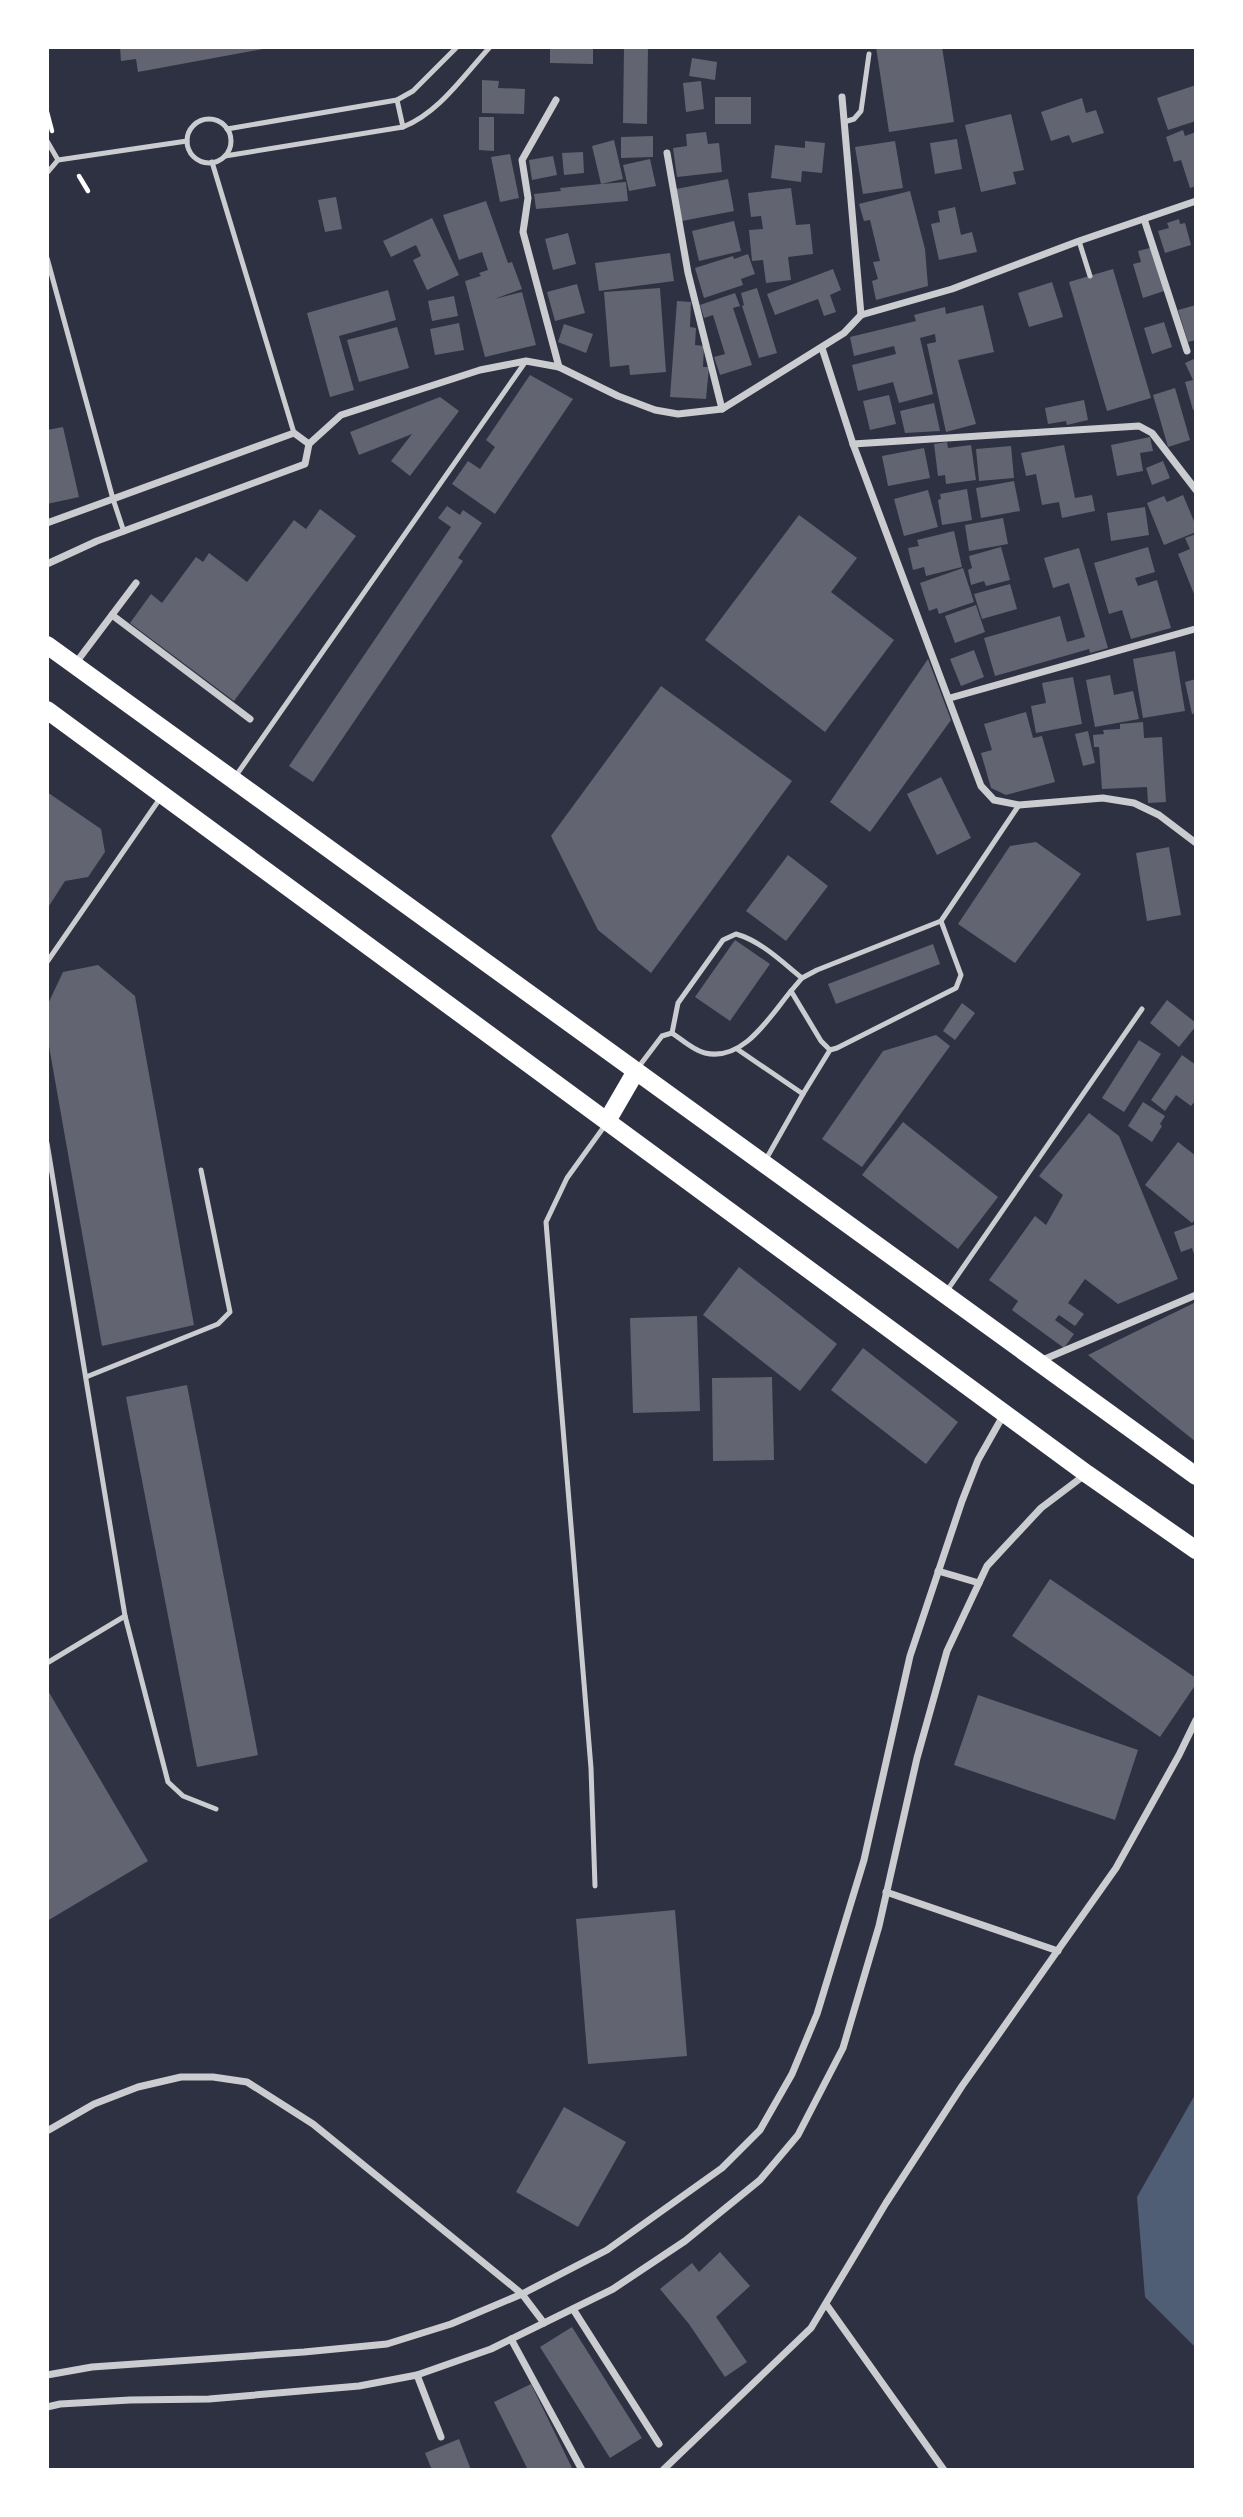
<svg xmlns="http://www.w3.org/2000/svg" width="1243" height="2517" viewBox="0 0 1243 2517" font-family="Quicksand,sans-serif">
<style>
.water{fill:#4f5d75}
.building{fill:#626471}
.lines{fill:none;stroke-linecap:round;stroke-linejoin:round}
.path{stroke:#fff;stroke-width:4.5}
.service{stroke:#caccd0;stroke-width:5}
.minor{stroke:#caccd0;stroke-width:7}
.primary{stroke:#fff;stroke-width:18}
</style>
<rect width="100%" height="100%" fill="#2d3142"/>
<path class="water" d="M1196,2093V2348L1145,2297L1137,2197Z"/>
<g class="building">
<path d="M120,47H263V49L138,72L136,59L121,61Z"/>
<path d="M550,47H593V64L550,63Z"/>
<path d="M624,47H648L647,124L623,123Z"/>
<path d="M876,47H942L954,122L889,132Z"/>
<path d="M692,58L717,62L715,80L689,76Z"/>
<path d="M482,80L499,81L498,88L525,89L524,114L482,113Z"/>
<path d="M701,81L704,109L686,112L683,83Z"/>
<path d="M1196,85V121L1168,130L1157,98Z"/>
<rect x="715" y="97" width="36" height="27"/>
<path d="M1082,98L1086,113L1096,110L1104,133L1072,143L1069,135L1051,141L1041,112Z"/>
<path d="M1011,114L1024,170L1013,172L1016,184L981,192L965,125Z"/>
<path d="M479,117H494V151L479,150Z"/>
<path d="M1183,130L1185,136L1196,132V186L1190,188L1181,160L1174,162L1166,137Z"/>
<path d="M706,132L708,144L719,143L722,172L677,177L673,148L687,146L686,134Z"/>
<path d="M653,136V157L621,158V137Z"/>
<path d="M957,139L962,169L935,174L930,143Z"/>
<path d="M614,140L623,179L601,184L626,182L628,201L536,209L534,194L561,191L560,188L601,184L592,146Z"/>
<path d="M805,141L825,143L822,173L802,171L801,182L771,178L775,145L805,148Z"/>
<path d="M895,141L903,188L863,194L855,147Z"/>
<path d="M583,152L584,173L564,175L562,153Z"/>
<path d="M510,154L519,198L500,202L491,157Z"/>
<path d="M553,156L557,175L532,180L529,160Z"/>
<path d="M650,159L656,186L629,191L623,165Z"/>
<path d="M728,179L734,211L682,221L676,189Z"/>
<path d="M791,188L796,225L810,224L813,254L788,257L791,280L766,283L763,260L752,261L749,230L763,229L761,216L751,217L748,193Z"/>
<path d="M910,191L925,249L928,286L876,300L872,281L878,279L873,262L880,261L870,220L864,221L859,204Z"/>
<path d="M336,197L342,229L325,232L318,200Z"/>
<path d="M486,201L508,263L512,262L522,289L494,299L522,292L536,345L485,357L465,281L481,276L479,273L488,270L482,252L459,260L443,215Z"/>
<path d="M955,207L961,235L972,232L977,252L939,260L931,224L940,222L938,211Z"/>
<path d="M432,218L459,275L427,290L413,260L421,256L416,245L391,257L383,241Z"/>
<path d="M1179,219L1180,224L1185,223L1191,245L1165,253L1158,231L1169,228L1167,223Z"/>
<path d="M734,221L741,251L699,261L692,231Z"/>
<path d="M568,233L576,264L553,270L545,239Z"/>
<path d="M1154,247L1167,290L1143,298L1133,264L1141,262L1138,251Z"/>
<path d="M670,253L674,281L599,291L595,263Z"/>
<path d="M748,254L755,274L741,279L743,285L704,298L695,268L733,256L734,259Z"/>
<path d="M833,269L841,290L830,295L836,312L824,316L818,299L775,315L767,294Z"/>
<path d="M1113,269L1151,398L1107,411L1069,282Z"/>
<path d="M1052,282L1063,317L1029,327L1018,293Z"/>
<path d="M577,284L585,313L555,321L547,292Z"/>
<path d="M660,288L666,372L630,375L629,365L610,367L604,292Z"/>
<path d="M757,288L777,353L759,358L742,306L744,305L741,293Z"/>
<path d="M388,290L396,320L339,336L354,390L330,397L307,313Z"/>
<path d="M735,293L740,306L733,308L752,365L720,375L714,357L725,354L713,315L704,318L700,305Z"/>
<path d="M454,296L458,316L432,321L428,301Z"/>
<path d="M677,301L691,302L690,327L696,328L695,345L704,346L703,367H709L706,399L670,397Z"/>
<path d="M983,305L994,352L958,360L976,424L946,432L927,344L936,342L935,334L920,338L933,394L899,403L893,382L858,391L852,365L896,354L894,346L854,356L850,337L916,321L914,315L945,307L946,314Z"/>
<path d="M1196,305V340L1188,342L1178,310Z"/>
<path d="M1164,322L1172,347L1152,354L1144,328Z"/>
<path d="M459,323L464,350L435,355L430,329Z"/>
<path d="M564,324L593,334L586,353L558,342Z"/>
<path d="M397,327L409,368L359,382L347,340Z"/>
<path d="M1196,358V409L1193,410L1185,382L1193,380L1185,363Z"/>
<path d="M530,375L573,399L495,514L452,484L468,461L480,469L495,447L486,440Z"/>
<path d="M1175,388L1190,440L1168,447L1153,395Z"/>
<path d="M889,395L896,424L870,430L863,401Z"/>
<path d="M440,397L459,411L410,476L391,461L412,434L359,455L350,432Z"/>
<path d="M1084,400L1088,420L1067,425L1066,421L1048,424L1045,408Z"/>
<path d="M934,403L940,431L905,433L900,411Z"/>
<path d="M63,427L79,497L47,504V430Z"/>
<path d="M1150,437L1153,451L1140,453L1143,471L1117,476L1111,445Z"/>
<path d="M947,442L948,448L971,445L976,480L946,484L945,475L938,476L934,444Z"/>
<path d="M1064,445L1075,498L1092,495L1095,511L1062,518L1059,502L1042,505L1036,474L1026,476L1021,453Z"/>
<path d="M1011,446L1014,478L979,481L976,449Z"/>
<path d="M924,448L930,478L888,486L882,456Z"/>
<path d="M1163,461L1170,478L1152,485L1146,468Z"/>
<path d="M1014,481L1020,511L981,518L976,488Z"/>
<path d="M967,489L972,520L942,525L938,500L941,499L940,494Z"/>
<path d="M928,490L938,527L904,536L894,499Z"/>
<path d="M1183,495L1196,526V532L1164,545L1147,503L1164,496L1167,502Z"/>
<path d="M447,506L460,515L463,510L482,523L458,558L463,561L313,782L289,766L451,527L438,518Z"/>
<path d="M1145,507L1149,535L1111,541L1107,513Z"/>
<path d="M320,509L356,536L234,701L130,623L151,594L162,603L196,557L203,562L209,553L247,582L294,520L306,529Z"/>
<path d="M799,515L857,558L831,592L894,640L825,732L705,640Z"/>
<path d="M1003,518L1008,544L969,551L965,525Z"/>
<path d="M954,531L962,567L926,576L924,567L913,570L908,548L919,546L917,540Z"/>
<path d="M1196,534V599L1178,554L1190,549L1185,538Z"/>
<path d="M1001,547L1010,580L986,586L984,581L971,585L968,570L972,568L969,556Z"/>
<path d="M1148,547L1155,572L1135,578L1138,586L1157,580L1171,628L1131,639L1122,610L1109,614L1094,563Z"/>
<path d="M1079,548L1108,648L1090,653L1089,649L995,676L984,638L1060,616L1067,642L1085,637L1069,583L1053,588L1044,558Z"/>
<path d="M963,568L974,602L939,614L937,608L929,611L920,583Z"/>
<path d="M1010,584L1017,609L982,619L974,594Z"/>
<path d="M976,605L985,632L955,643L945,616Z"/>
<path d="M974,650L984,677L961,686L950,659Z"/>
<path d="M1175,651L1185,711L1143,718L1133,659Z"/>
<path d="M928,659L951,720L870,832L830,802Z"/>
<path d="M1110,675L1114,695L1133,691L1139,719L1095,727L1086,680Z"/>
<path d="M1073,677L1082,724L1036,733L1031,706L1046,703L1042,683Z"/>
<path d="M1196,679V713L1192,714L1185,682Z"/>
<path d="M661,686L792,781L651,973L598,930L551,836Z"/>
<path d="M1026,712L1033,738L1042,736L1055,782L1006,795L991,788L981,753L992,750L984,724Z"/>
<path d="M1143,722L1144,738L1162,737L1166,802L1148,803L1147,787L1102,789L1099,747H1094L1093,735L1104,734L1103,730L1120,729V724Z"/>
<path d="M1088,731L1095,763L1083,766L1075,734Z"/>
<path d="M941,777L971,838L937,855L907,794Z"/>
<path d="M47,792L101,829L105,852L88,877L65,881L47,909Z"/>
<path d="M1036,842L1081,874L1015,963L958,924L1010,846Z"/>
<path d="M1169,847L1181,915L1147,921L1136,853Z"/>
<path d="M788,855L828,886L786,941L746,911Z"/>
<path d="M735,940L770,964L730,1021L695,997Z"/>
<path d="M933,944L940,964L836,1004L828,984Z"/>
<path d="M98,965L135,996L194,1325L102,1346L47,1035V1006L63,972Z"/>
<path d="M1167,1000L1196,1023V1026L1179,1047L1150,1023Z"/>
<path d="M962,1003L975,1013L955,1040L943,1031Z"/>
<path d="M936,1035L950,1046L862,1167L822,1139L883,1051Z"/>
<path d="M1139,1040L1161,1054L1124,1112L1102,1098Z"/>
<path d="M1182,1055L1196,1065V1100L1191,1106L1176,1095L1165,1111L1151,1100Z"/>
<path d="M1143,1102L1165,1116L1160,1124L1162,1126L1152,1142L1128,1126Z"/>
<path d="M1089,1113L1119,1136L1178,1279L1118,1304L1085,1279L1068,1303L1084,1314L1075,1326L1059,1315L1055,1320L1074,1334L1064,1348L1012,1310L1018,1301L989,1280L1035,1216L1046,1225L1063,1195L1039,1176Z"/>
<path d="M903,1122L998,1197L958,1249L862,1175Z"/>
<path d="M1178,1142L1196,1156V1218L1192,1223L1145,1185Z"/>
<path d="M1196,1224V1257L1195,1258L1192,1248L1181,1252L1174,1232Z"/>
<path d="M739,1267L837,1344L800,1391L703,1315Z"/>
<path d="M1196,1302V1442L1088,1355Z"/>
<path d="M697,1316L700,1411L633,1413L630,1318Z"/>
<path d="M863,1348L958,1422L926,1464L831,1390Z"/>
<path d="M772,1377L774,1460L713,1461L712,1378Z"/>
<path d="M187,1385L258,1755L197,1767L126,1397Z"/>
<path d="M1050,1579L1196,1678V1684L1160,1737L1012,1636Z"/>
<path d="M47,1689L148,1861L47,1921Z"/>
<path d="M978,1695L1138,1750L1115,1820L954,1765Z"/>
<path d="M675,1910L687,2056L588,2064L576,1919Z"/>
<path d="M564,2107L626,2142L578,2227L516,2192Z"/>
<path d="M720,2252L750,2286L716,2317L747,2362L725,2377L689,2324L660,2289L692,2263L699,2272Z"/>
<path d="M572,2327L642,2438L610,2458L540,2347Z"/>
<path d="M531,2384L573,2470H528L494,2402Z"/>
<path d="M459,2439L471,2470H432L425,2453Z"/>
</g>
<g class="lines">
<g class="path">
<path d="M47,112L52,131"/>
<path d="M79,176L88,191"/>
</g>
<g class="service">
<path d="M397,100L403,127"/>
<circle cx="209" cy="141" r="22"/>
<path d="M844,122L854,119L861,111L869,54"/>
<path d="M227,129L397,100L413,91L457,47"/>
<path d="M47,141L58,160"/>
<path d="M225,156L403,127C439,113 464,75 490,47"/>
<path d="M212,162L294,433"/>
<path d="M47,173L58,160L187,141"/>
<path d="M1079,241L1090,276"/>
<path d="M47,258L113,499L124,532"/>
<path d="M235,777L526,361"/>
<path d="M47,962L161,797"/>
<path d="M791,991L802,978L817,970L941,921L1019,805"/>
<path d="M672,1033L678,1003L723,940L736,934C761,941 782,962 802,978"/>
<path d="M737,1049L803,1094L830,1050L837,1048L956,988L961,975L941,921"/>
<path d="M637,1069L662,1036L672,1033C681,1039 694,1051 705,1053C744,1062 770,1016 791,991L821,1041L830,1050"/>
<path d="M47,1143L125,1616L47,1663"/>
<path d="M765,1161L803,1094"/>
<path d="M946,1292L1142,1009"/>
<path d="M86,1377L218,1324L230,1312L201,1170"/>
<path d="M125,1616L168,1782L183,1796L216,1809"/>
<path d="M595,1886L591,1768L546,1222L567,1178L606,1124"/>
</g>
<g class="minor">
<path d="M842,97L861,315"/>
<path d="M556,100L522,160L528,198L523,232L559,367"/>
<path d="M667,153L688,273L722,409"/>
<path d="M1144,219L1187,351"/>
<path d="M822,348L853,444L981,786L994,800L1019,805L1103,798L1134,803L1159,815L1196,843"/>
<path d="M309,444L341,415L480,370L526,361L559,367L618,396L655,410L678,414L722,409L844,333L861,315L952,289L1079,241L1196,201"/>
<path d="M853,444L1139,426L1152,433L1196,490"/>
<path d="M47,523L294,433L309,444L305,464L97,541L47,564"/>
<path d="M112,615L250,719"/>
<path d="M75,664L136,583"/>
<path d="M950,698L1195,629"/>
<path d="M1040,1361L1196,1295"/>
<path d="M938,1571L979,1583"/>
<path d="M886,1892L1058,1951"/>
<path d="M47,2131L94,2104L138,2087L181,2077H213L247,2082L313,2124L522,2294L544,2323"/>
<path d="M826,2304L944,2470"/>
<path d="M573,2309L659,2444"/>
<path d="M511,2339L582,2470"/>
<path d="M47,2375L92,2367L304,2352L387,2344L451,2324L522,2294L607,2250L722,2168L760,2130L792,2074L817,2014L864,1860L910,1656L962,1501L978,1460L1004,1414"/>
<path d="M417,2375L441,2437"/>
<path d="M47,2407L60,2404L130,2400L209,2399L359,2386L417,2375L491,2349L613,2289L685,2241L760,2180L798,2135L843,2048L879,1926L917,1758L947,1651L987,1566L1041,1508L1086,1474"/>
<path d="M663,2470L811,2328L886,2203L962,2086L1116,1868L1179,1755L1196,1720"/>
</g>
<g class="primary">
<path d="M47,645L1196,1476"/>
<path d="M47,710L1087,1474L1196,1550"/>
<path d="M607,1121L636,1071"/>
</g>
</g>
<rect width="1243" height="2517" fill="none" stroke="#ffffff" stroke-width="98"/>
</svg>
